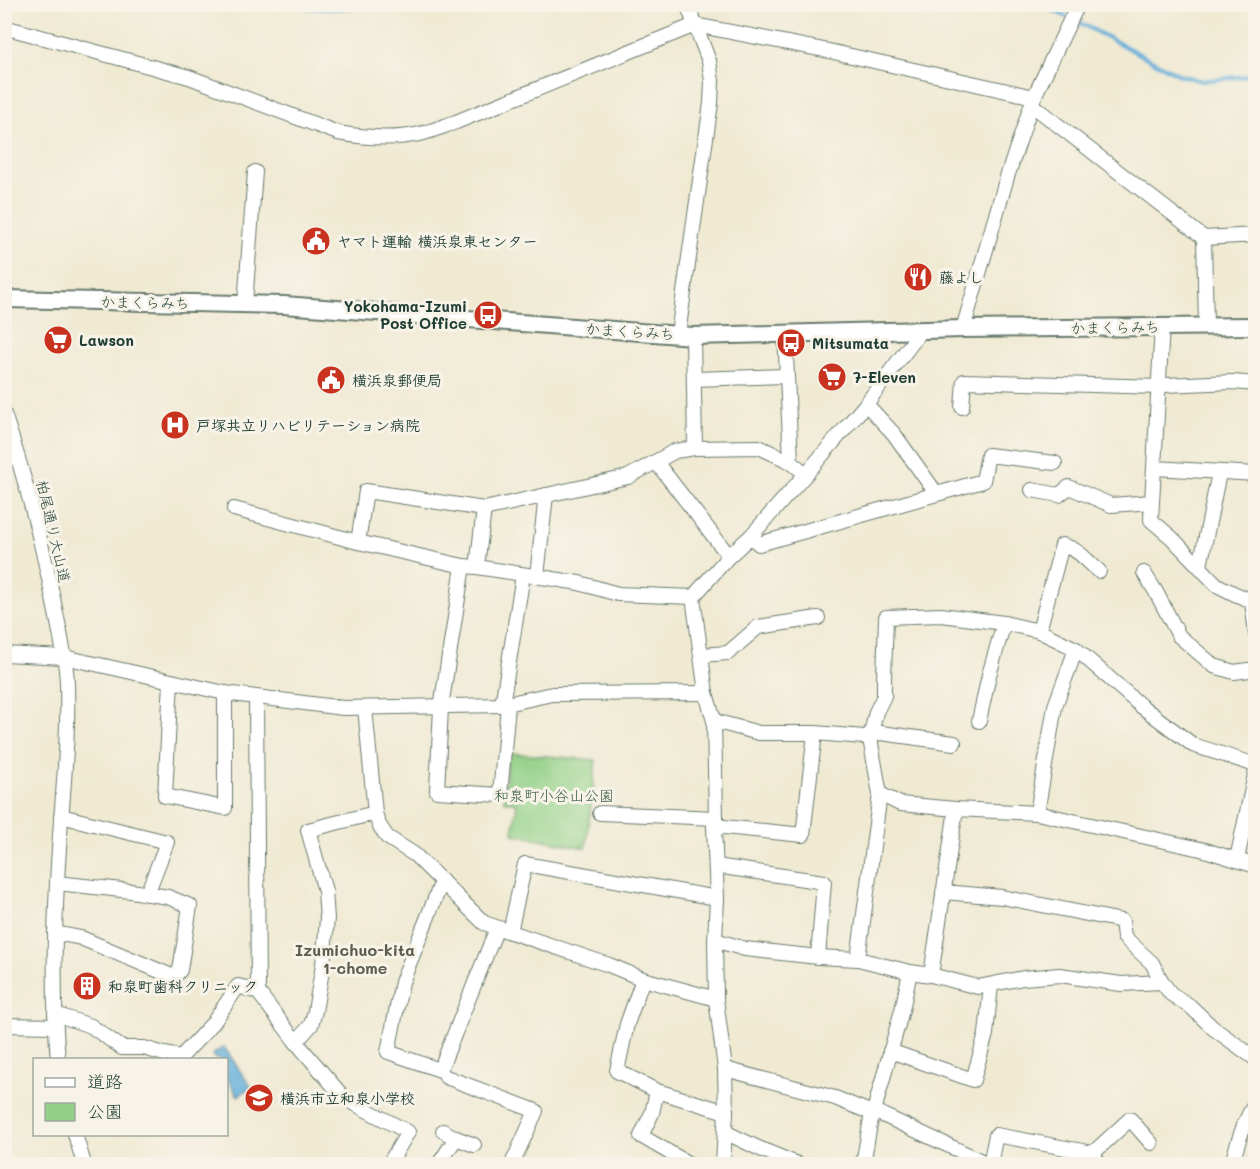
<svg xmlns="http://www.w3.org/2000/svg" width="1260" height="1169" viewBox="0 0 1260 1169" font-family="Mali,'Klee One',sans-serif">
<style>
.green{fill:#91d086;stroke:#58865d;stroke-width:1.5}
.water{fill:#60aeda;stroke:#407687;stroke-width:1.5}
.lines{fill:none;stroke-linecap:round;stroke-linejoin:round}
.stream{stroke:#60aeda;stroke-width:4}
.minor-casing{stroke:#687a6c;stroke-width:16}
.major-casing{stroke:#687a6c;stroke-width:20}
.minor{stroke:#fff;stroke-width:14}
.major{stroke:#fff;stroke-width:16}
.labels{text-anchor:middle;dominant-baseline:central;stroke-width:6;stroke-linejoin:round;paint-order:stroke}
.poi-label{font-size:15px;font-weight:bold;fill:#1f3d34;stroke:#f7f3e8;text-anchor:start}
.street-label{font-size:15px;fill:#1f3d34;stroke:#f7f3e8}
.park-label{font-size:15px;fill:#365a44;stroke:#f7f3e8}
.neighbourhood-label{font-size:16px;font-weight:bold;fill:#5d5e50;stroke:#f7f3e8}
</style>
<rect width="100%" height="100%" fill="#f7f3e8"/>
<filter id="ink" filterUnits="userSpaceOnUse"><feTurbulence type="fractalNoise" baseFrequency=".0167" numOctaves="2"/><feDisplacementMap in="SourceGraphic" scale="12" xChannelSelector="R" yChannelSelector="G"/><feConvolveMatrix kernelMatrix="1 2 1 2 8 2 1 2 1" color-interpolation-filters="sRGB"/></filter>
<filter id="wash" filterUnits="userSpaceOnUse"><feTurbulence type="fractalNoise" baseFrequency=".008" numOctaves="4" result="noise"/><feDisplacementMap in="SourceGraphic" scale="24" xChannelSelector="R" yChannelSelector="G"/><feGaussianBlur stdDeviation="1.35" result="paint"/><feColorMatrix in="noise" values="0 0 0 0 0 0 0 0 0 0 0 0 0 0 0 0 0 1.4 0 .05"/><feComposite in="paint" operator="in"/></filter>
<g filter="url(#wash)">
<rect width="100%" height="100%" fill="#f0ead3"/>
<path class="green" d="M508,753L596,760L586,848L513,834L517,803L504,801Z"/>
<path class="water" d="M224,1047L251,1087L238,1096L227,1078L226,1060L215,1059L212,1055Z"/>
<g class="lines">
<g class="stream">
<path d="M292,4C316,10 340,10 364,4"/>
<path d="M1041,4L1067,17"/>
<path d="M1074,20L1180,75L1202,81L1256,75"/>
</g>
</g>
</g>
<g filter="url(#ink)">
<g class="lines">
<g class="minor-casing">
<g id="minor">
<path d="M4,27L189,77L338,133C366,138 392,140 420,134C432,131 444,126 456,122L695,25L829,51L1034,97"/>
<path d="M1032,105L1204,238L1256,235"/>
<path d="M1204,238L1206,326"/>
<path d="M245,304L255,172"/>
<path d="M1162,326L1151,520L1172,538L1217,585L1235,594L1252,601"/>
<path d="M963,329L1007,177L1034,97L1078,4"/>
<path d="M785,333L791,462"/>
<path d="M678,334L711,103L712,81L709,61L687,4"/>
<path d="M693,336L695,448"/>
<path d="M694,379L786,376"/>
<path d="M866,404L894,434L936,493"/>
<path d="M962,407L964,381L1159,387L1165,385L1233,382L1256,384"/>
<path d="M4,414C25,477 41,538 54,603C59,629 66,656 67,683C69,750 60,816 57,883C54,942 53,1001 58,1060"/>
<path d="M656,462L729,556"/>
<path d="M1155,468L1256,474"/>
<path d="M1032,490L1059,495L1069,487L1111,505L1152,502"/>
<path d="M234,509L358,542L463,566L477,567L579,583L618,594L693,597"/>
<path d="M751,536L759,544L983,481L988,455L1055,463"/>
<path d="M358,542L366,491L484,509L628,477L675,451L695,448L759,447L791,462L806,474"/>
<path d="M463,566L441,707L437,791L500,795L508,705"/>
<path d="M1200,566L1219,473"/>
<path d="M477,567L484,509"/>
<path d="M1144,573L1156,592L1179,636L1214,666L1234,672L1256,669"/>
<path d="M537,576L546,495"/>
<path d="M1256,596L1252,601L1256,634"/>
<path d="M693,597L706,693L714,721L716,818L714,826L717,898L715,940L716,999L725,1069L726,1112L723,1164"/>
<path d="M693,597L729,556L751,536L806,474L866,404L921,331"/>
<path d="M1039,631L1062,545C1082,551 1084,559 1099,571"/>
<path d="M4,654L64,657L225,693L343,708L502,705L552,694L706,693"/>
<path d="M701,655L728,653L758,627L818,618"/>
<path d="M171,681L165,796L225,808V693"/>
<path d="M256,697L258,992"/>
<path d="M502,705L523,575"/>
<path d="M365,708L375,813L379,825L387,837L415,855L484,923L609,965L643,979L716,999"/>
<path d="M714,721L759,733H815L864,737L881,733L954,743"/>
<path d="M979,721L989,675L1004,623"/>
<path d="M880,794L900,804L956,809L1037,813L1205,850L1256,866"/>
<path d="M600,813L716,818"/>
<path d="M1037,813L1055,706L1076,649"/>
<path d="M61,816L167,842L147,894"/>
<path d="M714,826L803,835L815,733"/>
<path d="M1237,859L1256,770"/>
<path d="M716,866L824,882L818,957"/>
<path d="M442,881L402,982L388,1052L440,1070L497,928"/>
<path d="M943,892L1002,897L1122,921L1124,937L1152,963L1162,982L1171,994L1190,1006L1213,1028L1256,1059"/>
<path d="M510,932L525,864L717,898"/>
<path d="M55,933L81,938L174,977L180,970L190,906L168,897L131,891L57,883"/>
<path d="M715,940L745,949L818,957L858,959L910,972L931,975L978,987L1023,978L1060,975L1121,984L1162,982"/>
<path d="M858,959L880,794L871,744V734L876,712L884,696V678L886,617L941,615L1004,623L1039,631L1076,649L1141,706L1193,745L1256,765"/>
<path d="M931,975L956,809"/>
<path d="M643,979L627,1024L617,1071L657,1091L726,1112"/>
<path d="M55,1014L91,1026L122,1048H144L164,1054L181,1057L213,1023L238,986L258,992L296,1042L344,1098L408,1132L389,1164"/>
<path d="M4,1025L55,1026"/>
<path d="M296,1042L311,1025L315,1011L323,965L327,919L325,891L308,830L375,813"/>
<path d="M890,1051L973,1080L986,1034L991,985"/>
<path d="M725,1069L835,1098L872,1113L874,1111L988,1164"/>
<path d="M446,1077L536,1111L512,1164"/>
<path d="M657,1091L652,1113L641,1136L689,1164"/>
<path d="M874,1111L902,1010L910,972"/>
<path d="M443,1131L456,1138L474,1145"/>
<path d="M725,1132L758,1148L797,1164"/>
<path d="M75,1134L84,1164"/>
<path d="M1093,1153L1130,1119L1151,1143"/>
<path d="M439,1164L456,1138"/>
<path d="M863,1164L872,1113"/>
<path d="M990,1164L996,1135L1093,1153L1099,1164"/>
<path d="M1232,1164C1237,1144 1244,1120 1256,1102"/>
</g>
</g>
<g class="major-casing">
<path id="major" d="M4,299L284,305L693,336L963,329L1256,326"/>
</g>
<use href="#minor" class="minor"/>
<use href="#major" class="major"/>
</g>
</g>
<defs>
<g id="civic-disc" transform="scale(1.5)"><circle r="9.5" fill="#c8321e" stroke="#f7f3e8"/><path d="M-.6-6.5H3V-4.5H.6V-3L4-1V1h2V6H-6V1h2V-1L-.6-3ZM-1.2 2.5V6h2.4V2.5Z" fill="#fff"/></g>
<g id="restaurant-disc" transform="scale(1.5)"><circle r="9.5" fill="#c8321e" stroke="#f7f3e8"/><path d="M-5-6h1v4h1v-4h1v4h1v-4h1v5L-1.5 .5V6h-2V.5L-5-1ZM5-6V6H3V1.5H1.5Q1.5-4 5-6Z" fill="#fff"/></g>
<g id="bus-disc" transform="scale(1.5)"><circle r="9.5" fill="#c8321e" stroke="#f7f3e8"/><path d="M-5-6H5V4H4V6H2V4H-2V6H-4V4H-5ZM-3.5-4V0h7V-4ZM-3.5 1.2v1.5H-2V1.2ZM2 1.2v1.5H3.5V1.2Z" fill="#fff"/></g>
<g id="supermarket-disc" transform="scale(1.5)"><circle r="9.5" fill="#c8321e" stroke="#f7f3e8"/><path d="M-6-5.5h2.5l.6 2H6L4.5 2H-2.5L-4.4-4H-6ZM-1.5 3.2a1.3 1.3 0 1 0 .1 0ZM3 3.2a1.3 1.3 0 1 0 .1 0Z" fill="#fff"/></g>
<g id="hospital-disc" transform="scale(1.5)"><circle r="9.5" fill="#c8321e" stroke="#f7f3e8"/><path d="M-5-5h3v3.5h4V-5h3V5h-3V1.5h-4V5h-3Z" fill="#fff"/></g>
<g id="building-disc" transform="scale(1.5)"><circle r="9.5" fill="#c8321e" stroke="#f7f3e8"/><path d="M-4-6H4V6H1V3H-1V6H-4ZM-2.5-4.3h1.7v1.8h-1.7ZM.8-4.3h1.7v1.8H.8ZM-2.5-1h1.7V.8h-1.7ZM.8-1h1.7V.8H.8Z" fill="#fff"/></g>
<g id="school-disc" transform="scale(1.5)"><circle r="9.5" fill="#c8321e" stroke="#f7f3e8"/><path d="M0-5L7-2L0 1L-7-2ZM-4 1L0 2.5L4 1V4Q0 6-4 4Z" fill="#fff"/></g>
</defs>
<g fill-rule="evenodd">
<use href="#civic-disc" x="316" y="241"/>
<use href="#restaurant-disc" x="918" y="277"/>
<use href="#bus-disc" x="488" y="315"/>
<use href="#supermarket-disc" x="58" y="340"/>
<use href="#bus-disc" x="791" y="343"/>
<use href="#supermarket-disc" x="832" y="377"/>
<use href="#civic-disc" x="331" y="380"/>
<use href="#hospital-disc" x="175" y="425"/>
<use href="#building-disc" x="87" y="986"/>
<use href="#school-disc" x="259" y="1098"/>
</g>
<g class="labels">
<g class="poi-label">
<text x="337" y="241">ヤマト運輸 横浜泉東センター</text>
<text x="939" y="277">藤よし</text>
<text x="467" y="306" text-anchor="end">Yokohama-Izumi<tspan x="467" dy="17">Post Office</tspan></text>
<text x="79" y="340">Lawson</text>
<text x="812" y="343">Mitsumata</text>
<text x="853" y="377">7-Eleven</text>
<text x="352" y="380">横浜泉郵便局</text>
<text x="196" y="425">戸塚共立リハビリテーション病院</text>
<text x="108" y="986">和泉町歯科クリニック</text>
<text x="280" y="1098">横浜市立和泉小学校</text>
</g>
<g class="street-label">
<text transform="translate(145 302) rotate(1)">かまくらみち</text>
<text transform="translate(1115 327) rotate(-1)">かまくらみち</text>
<text transform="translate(630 331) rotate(4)">かまくらみち</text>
<text transform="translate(54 531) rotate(77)">柏尾通り大山道</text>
</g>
<g class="park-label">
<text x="554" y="795">和泉町小谷山公園</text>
</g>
<g class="neighbourhood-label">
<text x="355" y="949">Izumichuo-kita<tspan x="355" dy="18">1-chome</tspan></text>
</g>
</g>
<rect width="1260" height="1169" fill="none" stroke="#f7f3e8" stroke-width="24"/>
<rect x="33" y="1058" width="195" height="78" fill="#f7f3e8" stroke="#a1aaa0" stroke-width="1.5"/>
<rect x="45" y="1078" width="30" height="9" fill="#ffffff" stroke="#a1aaa0" stroke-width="1.5"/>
<text x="87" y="1088" font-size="18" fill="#1f3d34">道路</text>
<rect x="45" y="1103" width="30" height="18" fill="#91d086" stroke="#a1aaa0" stroke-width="1.5"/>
<text x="87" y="1118" font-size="18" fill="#1f3d34">公園</text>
</svg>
